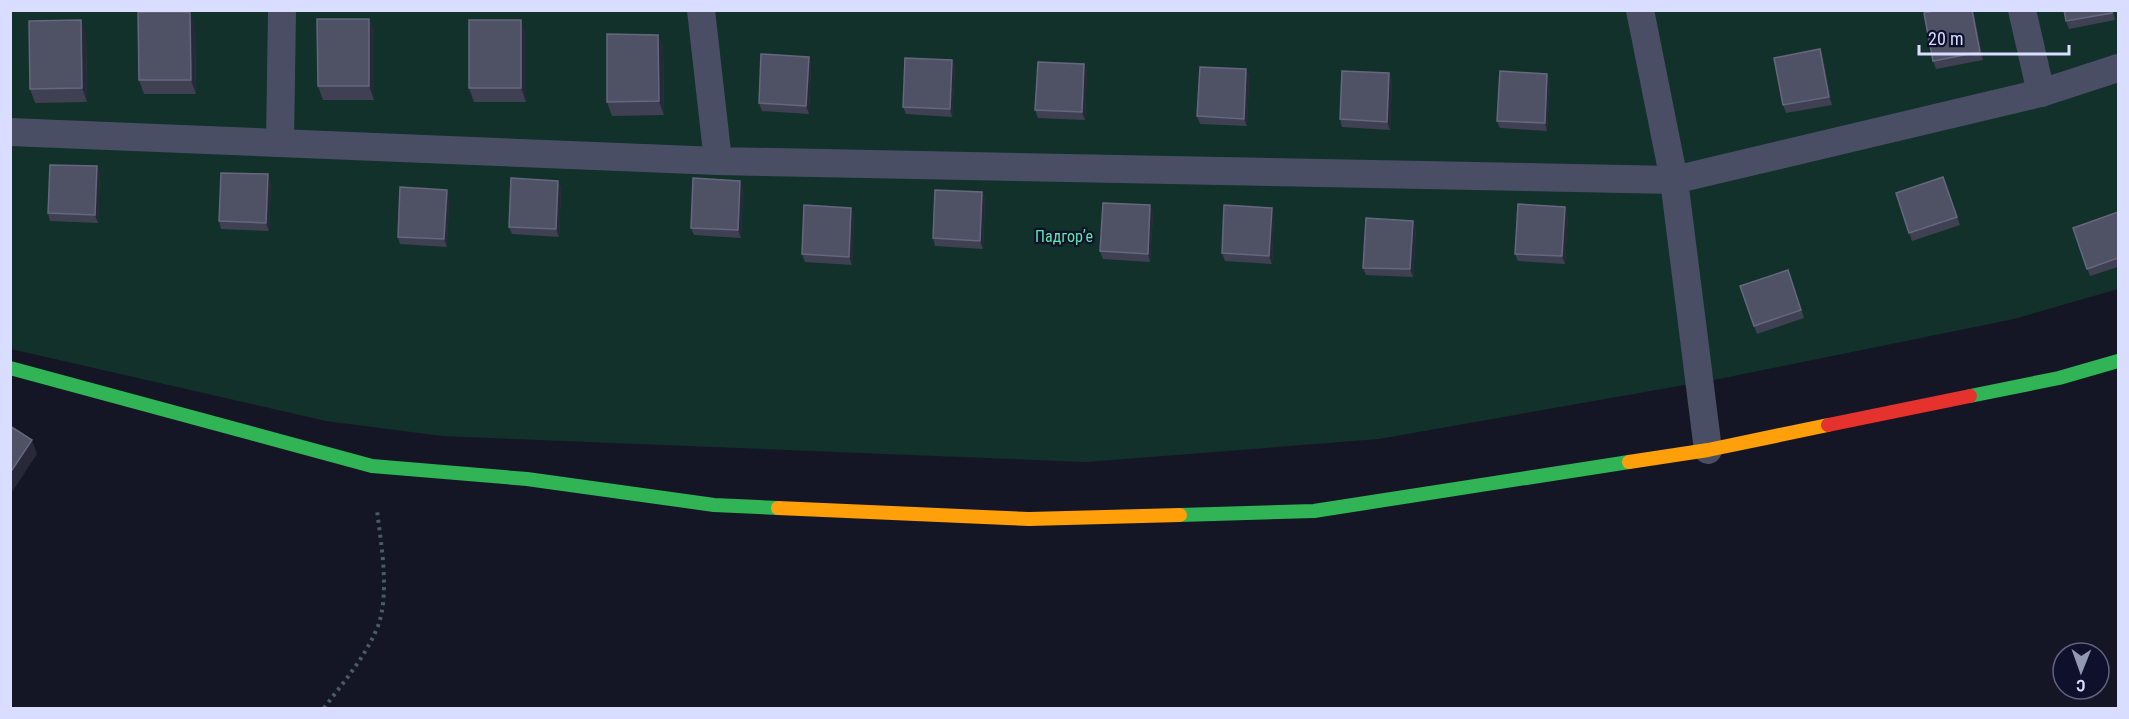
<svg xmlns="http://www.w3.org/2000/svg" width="2129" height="719" viewBox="0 0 2129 719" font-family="'Roboto Condensed',sans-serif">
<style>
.green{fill:#12312b}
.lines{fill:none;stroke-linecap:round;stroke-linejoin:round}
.path{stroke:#475d66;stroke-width:4;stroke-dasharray:3 4.5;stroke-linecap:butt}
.lane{stroke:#4a4e65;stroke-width:28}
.fast{stroke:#30b455;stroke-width:14}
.slow{stroke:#ff9f0a;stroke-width:14}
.jam{stroke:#e5322d;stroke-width:14}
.wall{fill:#3f4153}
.shaded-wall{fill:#272939}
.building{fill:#4f5265;stroke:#65677e;stroke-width:1.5}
.labels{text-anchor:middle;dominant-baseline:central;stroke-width:4.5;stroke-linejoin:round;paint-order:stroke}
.park-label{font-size:16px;fill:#5ce8a6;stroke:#0f102b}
</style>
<rect width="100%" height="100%" fill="#151625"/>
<path class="green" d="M11,11H2118V289L2014,319L1724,378L1379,439L1086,462L442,436L326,421L11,349Z"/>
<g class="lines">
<path class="path" d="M324,708C343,683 366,656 378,626C390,593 381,544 377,510"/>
<g class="lane">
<path d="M701,10L718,161L1674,180L2041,93L2118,68"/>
<path d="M1640,10L1674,180L1708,450"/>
<path d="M2022,10L2041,93"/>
<path d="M10,132L718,161"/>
<path d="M280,142L282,10"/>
</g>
<g class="fast">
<path d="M10,368L372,466L527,479L714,505L778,508"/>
<path d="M1970,396L2059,378L2118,361"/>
<path d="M1180,515L1314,511L1629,462"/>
</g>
<g class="slow">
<path d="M1629,462L1708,450L1828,425"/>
<path d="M778,508L1029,519L1180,515"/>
</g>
<path class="jam" d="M1828,425L1970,396"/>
</g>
<g class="wall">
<path d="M1937,10H1973L1983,60L1936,69L1933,61Z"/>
<path d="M2113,10L2115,20L2069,29L2066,21Z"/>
<path d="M369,19L374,33V100H323L318,86Z"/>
<path d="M195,26L196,94H144L139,80Z"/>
<path d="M86,34L87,102L35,103L30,89Z"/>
<path d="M526,34V102H474L469,88Z"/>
<path d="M658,35L663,48L664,115L612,116L607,102Z"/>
<path d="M1820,49L1823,57L1832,105L1786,113L1783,105Z"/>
<path d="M809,57L811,64L809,114L762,111L759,103Z"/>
<path d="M952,60L955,68L952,117L906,114L903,107Z"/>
<path d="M1084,64L1087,72L1085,120L1038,118L1035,110Z"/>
<path d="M1246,69L1249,77L1247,126L1200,124L1197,116Z"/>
<path d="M1389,73L1392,80L1390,130L1342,127L1340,119Z"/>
<path d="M1550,81L1547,131L1500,128L1497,121Z"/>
<path d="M97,166L100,174L98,223L50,221L48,213Z"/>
<path d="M1943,177L1960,225L1912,241L1896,193Z"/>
<path d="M558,181L561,189L559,237L512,234L509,227Z"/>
<path d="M271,182L269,231L221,229L219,221Z"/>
<path d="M743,188L741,238L694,235L691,228Z"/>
<path d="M982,192L985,199L983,249L935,246L933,238Z"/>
<path d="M449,198L447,247L400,244L398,237Z"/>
<path d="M1150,205L1153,213L1150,262L1103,259L1100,251Z"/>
<path d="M851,208L854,215L852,265L805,262L802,254Z"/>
<path d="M2118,212V267L2090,276L2073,228Z"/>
<path d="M1274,215L1272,264L1225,261L1222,253Z"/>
<path d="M1568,215L1565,264L1518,261L1515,254Z"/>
<path d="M1413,221L1416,229L1413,277L1366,275L1363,268Z"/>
<path d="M1788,270L1804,318L1757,334L1740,286Z"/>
</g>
<g class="shaded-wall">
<path d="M1972,10L1973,12L1983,60L1980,52Z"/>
<path d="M190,12L195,26L196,94L191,80Z"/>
<path d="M369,19L374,33V100L369,86Z"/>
<path d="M81,20L86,34L87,102L82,88Z"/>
<path d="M521,20L526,34V102L521,88Z"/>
<path d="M658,35L663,48L664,115L659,101Z"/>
<path d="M1820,49L1823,57L1832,105L1829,97Z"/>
<path d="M809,57L811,64L809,114L806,106Z"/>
<path d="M952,60L955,68L952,117L950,109Z"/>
<path d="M1084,64L1087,72L1085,120L1082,112Z"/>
<path d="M1246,69L1249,77L1247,126L1244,119Z"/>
<path d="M1389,73L1392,80L1390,130L1387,122Z"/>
<path d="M1547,74L1550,81L1547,131L1545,123Z"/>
<path d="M97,166L100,174L98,223L95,215Z"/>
<path d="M268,174L271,182L269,231L266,223Z"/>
<path d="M558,181L561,189L559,237L556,229Z"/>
<path d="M740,181L743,188L741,238L738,230Z"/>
<path d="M447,190L449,198L447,247L444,239Z"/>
<path d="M982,192L985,199L983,249L980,241Z"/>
<path d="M1150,205L1153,213L1150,262L1148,254Z"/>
<path d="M1565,207L1568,215L1565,264L1562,256Z"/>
<path d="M851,208L854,215L852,265L849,257Z"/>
<path d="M1272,208L1274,215L1272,264L1269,256Z"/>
<path d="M1413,221L1416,229L1413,277L1410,269Z"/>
<path d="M32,440L37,454L10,495V473Z"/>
</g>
<g class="building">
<path d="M1937,10H1972L1980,52L1933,61L1924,13Z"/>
<path d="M2064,10H2112V13L2066,21Z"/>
<path d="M138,12H190L191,80H139Z"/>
<path d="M317,19H369V86H318Z"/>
<path d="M81,20L82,88L30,89L29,21Z"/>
<rect x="469" y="20" width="52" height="68"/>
<path d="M607,34L658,35L659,101L607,102Z"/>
<path d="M1820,49L1829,97L1783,105L1774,58Z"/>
<path d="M761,54L809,57L806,106L759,103Z"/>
<path d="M905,58L952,60L950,109L903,107Z"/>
<path d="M1038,62L1084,64L1082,112L1035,110Z"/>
<path d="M1200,67L1246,69L1244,119L1197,116Z"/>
<path d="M1342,71L1389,73L1387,122L1340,119Z"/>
<path d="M1500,71L1547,74L1545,123L1497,121Z"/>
<path d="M50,165L97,166L95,215L48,213Z"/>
<path d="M221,173L268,174L266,223L219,221Z"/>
<path d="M1943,177L1957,217L1909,233L1896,193Z"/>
<path d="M511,178L558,181L556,229L509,227Z"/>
<path d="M693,178L740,181L738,230L691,228Z"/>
<path d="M400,187L447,190L444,239L398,237Z"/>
<path d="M935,190L982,192L980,241L933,238Z"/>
<path d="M1103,203L1150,205L1148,254L1100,251Z"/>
<path d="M1518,204L1565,207L1562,256L1515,254Z"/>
<path d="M804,205L851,208L849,257L802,254Z"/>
<path d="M1224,205L1272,208L1269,256L1222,253Z"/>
<path d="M2118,212V258L2087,269L2073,228Z"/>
<path d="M1366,218L1413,221L1410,269L1363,268Z"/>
<path d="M1788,270L1801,310L1754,326L1740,286Z"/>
<path d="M10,426L32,440L10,473Z"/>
</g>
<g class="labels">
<g class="park-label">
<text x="1064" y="236">Падгорʼе</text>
</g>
</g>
<rect width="2129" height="719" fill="none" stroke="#d9ddff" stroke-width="24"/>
<g transform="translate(2081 671) rotate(181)"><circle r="28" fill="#0f102b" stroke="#606280" stroke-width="1.5"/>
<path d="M0-4.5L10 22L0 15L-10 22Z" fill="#9497b3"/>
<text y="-9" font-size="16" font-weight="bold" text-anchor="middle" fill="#d9ddff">С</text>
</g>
<path d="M1919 45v9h150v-9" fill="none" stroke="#d9ddff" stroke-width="3"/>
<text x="1928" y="45" font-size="18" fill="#d9ddff" stroke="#0f102b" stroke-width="4.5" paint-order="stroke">20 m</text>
</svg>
